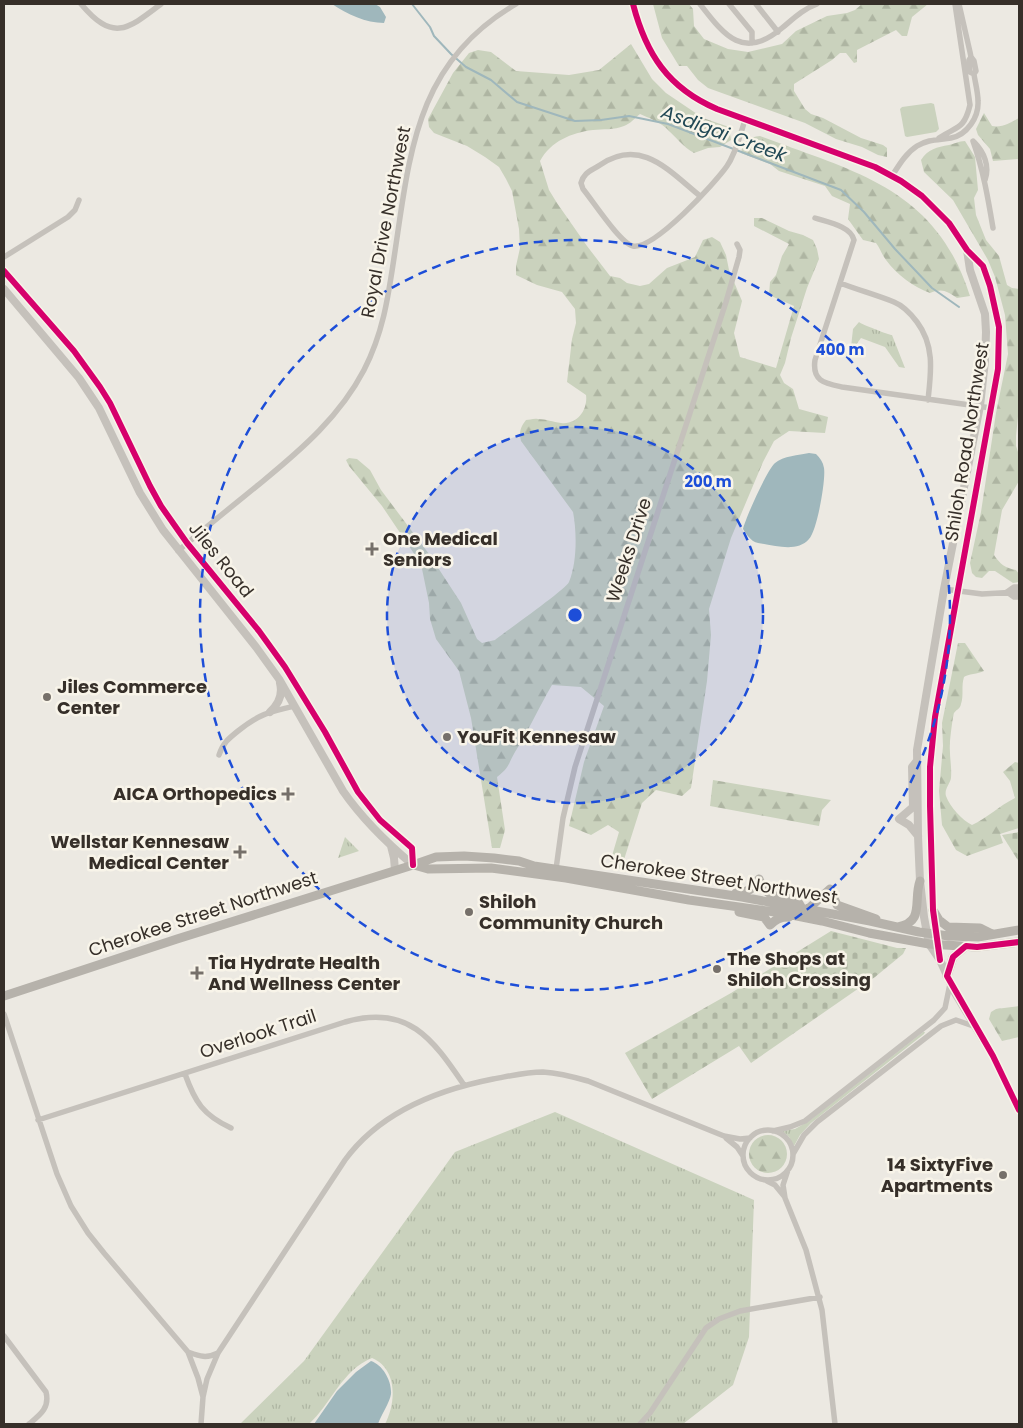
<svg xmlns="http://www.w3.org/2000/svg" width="1023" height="1428" viewBox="0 0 1023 1428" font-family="Poppins,sans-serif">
<defs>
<pattern id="grass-tufts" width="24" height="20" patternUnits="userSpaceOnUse" patternTransform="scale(1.25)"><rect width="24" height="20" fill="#cad2bd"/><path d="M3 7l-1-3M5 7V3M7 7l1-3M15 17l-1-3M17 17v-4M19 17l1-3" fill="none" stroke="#aeb5a2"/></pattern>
<pattern id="forest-firs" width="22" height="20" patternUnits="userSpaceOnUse" patternTransform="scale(1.25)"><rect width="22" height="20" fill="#cad2bd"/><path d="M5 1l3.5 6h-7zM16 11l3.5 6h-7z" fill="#aeb5a2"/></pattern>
<pattern id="cemetery-stones" width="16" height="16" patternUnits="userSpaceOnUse" patternTransform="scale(1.25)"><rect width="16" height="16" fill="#cad2bd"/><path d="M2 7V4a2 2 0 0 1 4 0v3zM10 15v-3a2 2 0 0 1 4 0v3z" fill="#aeb5a2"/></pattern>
</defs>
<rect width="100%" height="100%" fill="#ece9e2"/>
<!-- grass -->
<path fill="url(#grass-tufts)" d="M859,322C861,324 889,335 892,335L905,368L899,367L885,347L861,338L852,350L847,353V350L851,347L853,329Z
M345,837L359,851L338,858Z
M923,1032H925L924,1034L811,1123L800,1135L794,1146L789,1137L782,1131L795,1129L809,1121Z
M555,1112L754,1200L749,1337L733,1385L683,1424H385C396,1403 398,1369 372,1358C342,1370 331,1404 309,1424H240L304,1361L455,1152Z"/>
<!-- forest -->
<path fill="url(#forest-firs)" d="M653,4H689L693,9L694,26L704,39L728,49L748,52L782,44L796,31L827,16L847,13L855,10L862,4H928L912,17L907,36H902L896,30L857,50V62L854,63L846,53H840L832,60L794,84V91L805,109L811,114L823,118L861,138L883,145L887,148V157L878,155L862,147L836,139L805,123L708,88L698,80L687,66H679L662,38Z
M631,44L652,79L666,93L703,118L729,127L731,140L720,147L708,148L694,153C683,147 675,136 666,128C658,121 649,118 640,114C635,118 630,124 624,126C614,130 603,129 593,130C571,133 551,141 540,161L549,190L557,203L587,246L610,276L620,278L627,283L640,286L649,284L667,268L695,257L703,240L712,237L720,242L726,255L729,270L742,301L734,333L740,357L776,368L794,306L769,295L770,282L776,275L782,256L789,244L754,226V218H762L789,231L803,235L813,240L817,249L819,259L807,288L791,338L785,363L780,375L784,383L793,389L799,409L828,417L825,433L789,431L774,441L763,462L731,538L709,609L711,635L707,681L691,788L682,796L656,790L642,803L621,869L609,866L619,832L608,825L591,835L569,826L584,762L604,706L581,687L552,685C539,707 529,730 515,752C508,764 510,767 497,777L505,830L500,848H492L471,718L459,671L436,639L430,619L429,603L421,564L382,506L349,466L346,460L349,458L357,459L370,470L381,490L429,554L461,603L477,639L482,643L495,640C506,631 565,590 569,582C577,563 577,532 573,512L521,441C519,432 520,428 526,420C529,420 534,418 538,419C546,419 553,422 561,423C578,425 588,409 586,395L567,382L572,339L576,323L575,309L562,292L537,285L516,275V266L520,248L519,229L512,191L506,179L499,167L485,157L467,146L434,133L429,127L428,119L453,73L469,53L478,50L491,52L516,71L569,75L599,70Z
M984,113L992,126C1002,128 1010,123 1019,118V159L993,161L990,149L978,135L976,129Z
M760,136C855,172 936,188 970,296L957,298C946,291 943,288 930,293C914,287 897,275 886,260C882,255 880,248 876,243L863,240L848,219L850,204L832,196L825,186L779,171L770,164L741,153C743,141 749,137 760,136Z
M965,141L975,157L978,190L974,198L976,215L986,240L999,256L1007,285L1012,288L1019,289V407L1016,436V446L1019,455V481L1002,510L994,555C1000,564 1005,568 1016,570L1019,574V582L1013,583L995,571H989L982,578L976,577L972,573L970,563L981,512L996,413L1008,354L1005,315L995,277L988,260L953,200L924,172L921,160C928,149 937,147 949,145C954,144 959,141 965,141Z
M958,643H965L984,671C978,674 968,674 964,677C961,686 964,695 961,704C960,709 957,709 954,713C953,715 950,739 950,743C949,755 952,766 951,778C950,784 944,789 946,796C950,807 962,820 972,825C987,818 999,806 1015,798L1010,781L1003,772L1015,762L1019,763V828L1000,834L1003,843L967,856L956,850L942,825L939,791L943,746L942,723Z
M713,780L831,800L822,810L819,826L710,806Z
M1019,1006V1037L1002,1041L989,1019L991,1012L996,1009Z
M749 1154a19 19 0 1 1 38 0a19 19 0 1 1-38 0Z"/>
<!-- cemetery -->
<path fill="url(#cemetery-stones)" d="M1019,832V862L1002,835Z
M831,931L897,948H906L903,954L875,977L751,1063L739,1046L652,1099L625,1053L731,993Z"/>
<!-- park -->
<path fill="#cad2bd" d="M931,103L934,104L939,129L936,132L907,137L905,136L900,109L902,107Z"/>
<!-- water -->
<path fill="#9fb7bc" d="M332,4H375L380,7L386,17L384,23C366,23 347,14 332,4Z
M809,453L816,454C820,458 823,462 824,468C826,480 817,531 809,539C798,552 777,546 764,544C760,543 756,543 753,541C749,538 746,534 743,529C746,517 767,470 775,463C783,456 799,455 809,453Z
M371,1361C383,1365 392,1381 391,1394C390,1402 381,1415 378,1424H314L337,1391L356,1372Z"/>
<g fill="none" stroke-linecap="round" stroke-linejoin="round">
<!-- stream -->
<path stroke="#9fb7bc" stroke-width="2" d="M412,4L430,27L434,36L451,54L466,67L491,80L517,102L575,121L601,120L629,116L668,124L841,190L864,212L895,249L932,288L959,307"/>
<!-- minor -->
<path stroke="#c5c1bb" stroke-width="5.5" d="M81,4C113,42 127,30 161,4
M700,4C724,35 743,61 782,28C793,19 803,9 817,4
M729,4L752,32V43
M756,4L778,32
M971,57L974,61L976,71L974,74
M939,138C957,126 964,130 970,105L955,4
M973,141C983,169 988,198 993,228
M974,142C984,152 990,166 985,180
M892,176C899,165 906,153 917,146C928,139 939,140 951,138C967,135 979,117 978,101C978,92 975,82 974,74L970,72L969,60L971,57L970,52L959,4
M700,196C669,171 641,137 600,165C591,171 584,172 581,183L583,189C593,201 620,243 633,246C654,250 715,183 727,166C736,153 740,135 745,120
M815,218C827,222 851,226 854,240L815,360C812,381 824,383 842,387L991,408
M4,257L68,217L75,210L79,200
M840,283C858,290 877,295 894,302C904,306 911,314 917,322C935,346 931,372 928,400
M178,551C206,527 235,504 263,481C302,449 340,416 364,370C383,333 388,298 394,258C410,153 415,63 516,4
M944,589L982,594L1019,592
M1007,592L1014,587H1019
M1007,592L1014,597H1019
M219,755C223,743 228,739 238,731C259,714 269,712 295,706
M556,869L563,818L575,767L726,302L739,257L740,250L737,244
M4,1014L57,1174L71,1206L88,1233L104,1253L188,1352L198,1378L203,1397L201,1424
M185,1074C195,1102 203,1115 231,1128
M38,1120L345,1022C408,1004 432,1038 464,1085
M743 1155a25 25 0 1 1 50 0a25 25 0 1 1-50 0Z
M773,1131L790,1127L805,1121L934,1020L945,1008L950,984
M726,1138L737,1147L743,1156
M793,1154L804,1135L817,1122L941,1026L956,1020L976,1027
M788,1170L783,1185L785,1198L806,1250L822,1310L835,1424
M767,1181L775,1185L784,1196
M4,1336L46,1392C50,1408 40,1415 29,1424
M188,1352C199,1356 206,1359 218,1353
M203,1397L207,1379L218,1353L345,1160C380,1112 437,1090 493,1079C510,1076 526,1072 543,1072C558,1073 574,1077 588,1081L724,1136L740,1139L750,1138
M640,1424L650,1413L706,1328L719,1319L740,1311L820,1297"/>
<!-- tertiary -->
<path stroke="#c5c1bb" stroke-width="8" d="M633,4C646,54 668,88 717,109L875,167L901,181L922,196L949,223L967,250L983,266L990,286L999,327L998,369L935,717L930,767V806L933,910L940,960
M967,250L970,270L985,314L986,332L985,361L980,406L944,589L917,750L918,836L920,881L924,917L929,944L940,960L955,993L993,1056L1019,1110
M4,271L74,351L100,387L110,403L150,486L161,506L187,543L259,631L285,667L325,732L358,792L380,820L412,848L413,865
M4,289L79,378L99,408L140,493L163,530L256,647L279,679L343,791C363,820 387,843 413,865
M270,712C279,704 283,695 280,683
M916,762L912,767L913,807L899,819L909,825L918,836
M391,846L394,858L395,870"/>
<!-- secondary -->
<path stroke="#b6b2ab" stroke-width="9" d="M414,865L428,869L491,868L566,878L689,900L782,913L822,921L869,933L929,944L977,947L1019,942
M759,879C766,899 779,896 797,900L803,910
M736,893C749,891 750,892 759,879
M807,910L830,889L837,905L876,919
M933,910L939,920L948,927L980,928L992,934
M739,912L764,917L770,925C776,919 780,917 789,917
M898,927C925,922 913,900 920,881
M947,976L953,957L966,946
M4,996L177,939L413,865L436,857L464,856L494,858L519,861L534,866L742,897L870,921L919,932L949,936L978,937L1019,930"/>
<defs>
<path id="cycleway" d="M633,4C646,54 668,88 717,109L875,167L901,181L922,196L949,223L967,250L983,266L990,286L999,327L998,369L935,717L930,767V806L933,910L940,960
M4,271L74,351L100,387L110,403L150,486L161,506L187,543L259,631L285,667L325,732L358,792L380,820L412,848L413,865
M1019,942L977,947L966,946L953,957L947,976L993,1056L1019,1110"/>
</defs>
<!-- cycleway casing -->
<use href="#cycleway" stroke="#f8f4e9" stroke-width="9"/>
<!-- cycleway -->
<use href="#cycleway" stroke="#d6006c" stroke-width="6"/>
</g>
<!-- distance rings -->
<circle cx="575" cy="615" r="188" fill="#1d4ed8" fill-opacity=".12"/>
<g fill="none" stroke="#1d4ed8" stroke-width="2.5" stroke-dasharray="9 6">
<circle cx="575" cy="615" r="188"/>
<circle cx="575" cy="615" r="375"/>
</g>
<!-- markers -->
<g fill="#76706a" stroke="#f8f4e9" stroke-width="2">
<path d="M369.5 541.5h5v5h5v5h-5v5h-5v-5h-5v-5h5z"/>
<circle cx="47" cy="697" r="5"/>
<circle cx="447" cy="737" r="5"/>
<path d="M285.5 786.5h5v5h5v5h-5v5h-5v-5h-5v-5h5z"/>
<path d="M237.5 844.5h5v5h5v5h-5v5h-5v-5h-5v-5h5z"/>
<circle cx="469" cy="912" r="5"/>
<circle cx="717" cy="969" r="5"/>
<path d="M194.5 965.5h5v5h5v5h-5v5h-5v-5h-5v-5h5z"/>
<circle cx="1003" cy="1175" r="5"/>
</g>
<g text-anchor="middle" stroke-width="5" stroke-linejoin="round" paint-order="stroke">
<!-- street labels -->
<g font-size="18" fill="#362f29" stroke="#f8f4e9">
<text transform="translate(386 222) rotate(-79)" y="6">Royal Drive Northwest</text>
<text transform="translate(967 442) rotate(-81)" y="6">Shiloh Road Northwest</text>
<text transform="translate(629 550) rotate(-72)" y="6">Weeks Drive</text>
<text transform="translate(221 560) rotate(51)" y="6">Jiles Road</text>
<text transform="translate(719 879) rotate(9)" y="6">Cherokee Street Northwest</text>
<text transform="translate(203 914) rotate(-18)" y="6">Cherokee Street Northwest</text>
<text transform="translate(258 1034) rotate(-18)" y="6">Overlook Trail</text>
</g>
<!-- poi labels -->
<g font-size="18" font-weight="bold" fill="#362f29" stroke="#f8f4e9" text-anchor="start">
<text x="383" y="545">One Medical<tspan x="383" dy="21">Seniors</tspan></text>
<text x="57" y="693">Jiles Commerce<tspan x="57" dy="21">Center</tspan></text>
<text x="457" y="743">YouFit Kennesaw</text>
<text x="277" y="800" text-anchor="end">AICA Orthopedics</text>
<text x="229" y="848" text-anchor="end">Wellstar Kennesaw<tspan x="229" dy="21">Medical Center</tspan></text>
<text x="479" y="908">Shiloh<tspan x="479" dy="21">Community Church</tspan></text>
<text x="727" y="965">The Shops at<tspan x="727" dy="21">Shiloh Crossing</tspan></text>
<text x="208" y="969">Tia Hydrate Health<tspan x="208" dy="21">And Wellness Center</tspan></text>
<text x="993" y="1171" text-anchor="end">14 SixtyFive<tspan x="993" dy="21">Apartments</tspan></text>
</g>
<!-- water labels -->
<g font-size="19" font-style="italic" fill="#214855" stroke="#f8f4e9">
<text transform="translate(724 133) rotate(20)" y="7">Asdigai Creek</text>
</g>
</g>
<circle cx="575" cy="615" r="8" fill="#1d4ed8" stroke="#f8f4e9" stroke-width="2.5"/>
<g font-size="15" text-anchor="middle" font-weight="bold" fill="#1d4ed8" stroke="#f8f4e9" stroke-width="5" stroke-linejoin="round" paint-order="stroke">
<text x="840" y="355">400 m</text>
<text x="708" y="487">200 m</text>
</g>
<!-- border -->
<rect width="1023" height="1428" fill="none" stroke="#362f29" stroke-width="10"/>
</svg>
